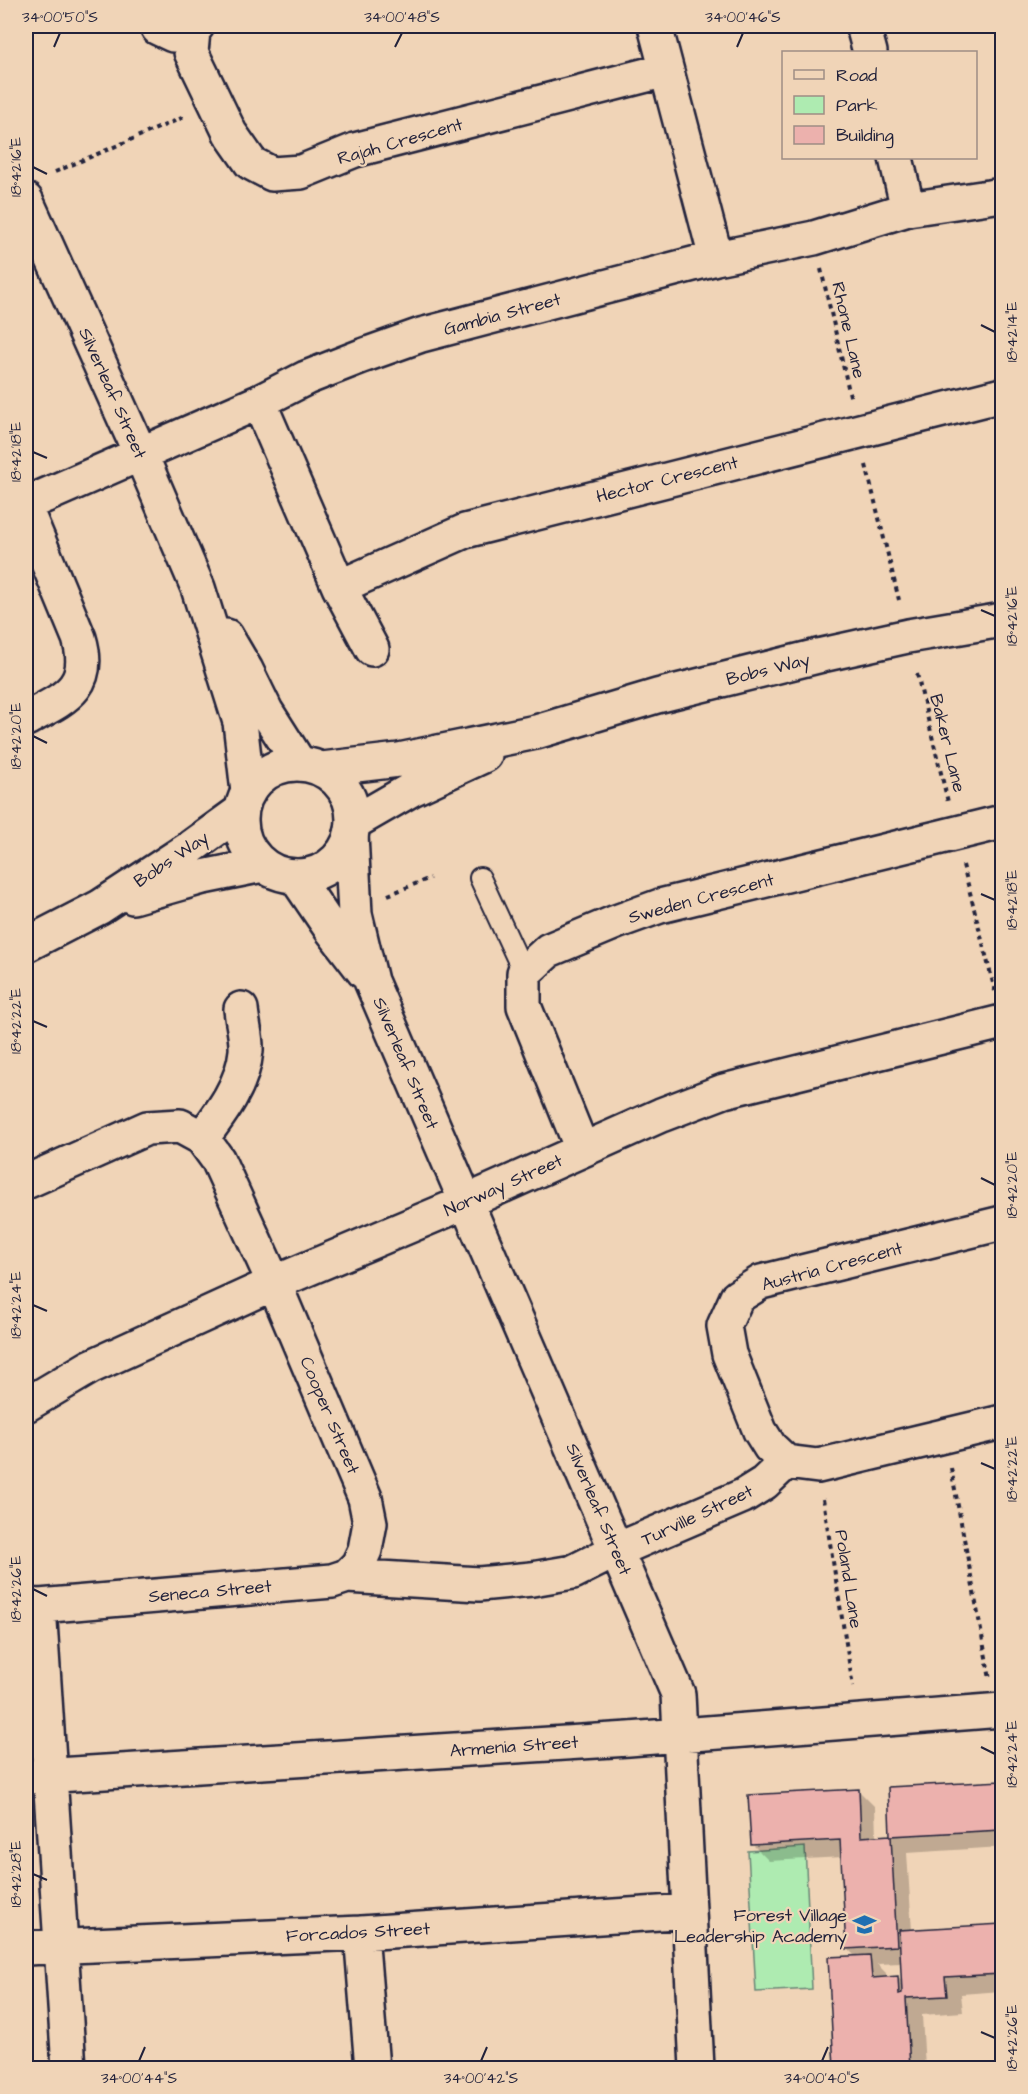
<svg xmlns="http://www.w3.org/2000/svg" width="1028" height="2094" viewBox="0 0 1028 2094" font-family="'Architects Daughter',sans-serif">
<rect width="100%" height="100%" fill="#f0d4b7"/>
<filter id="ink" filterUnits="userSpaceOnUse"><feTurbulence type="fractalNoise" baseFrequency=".0167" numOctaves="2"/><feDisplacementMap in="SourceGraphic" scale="12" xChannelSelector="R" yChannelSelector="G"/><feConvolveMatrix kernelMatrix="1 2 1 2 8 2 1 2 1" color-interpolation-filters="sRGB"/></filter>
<g filter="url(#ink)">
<!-- park -->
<path fill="#aeebb1" stroke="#688676" stroke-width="1.5" d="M805,1847L812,1989L756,1992L748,1851Z"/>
<!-- shadow -->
<path fill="#0003" fill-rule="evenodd" d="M1002,1782V1847L907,1853L912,1931L1002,1926V1991L961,1994L963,2012L922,2015L925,2068H836L830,1958L856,1957L847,1948L843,1857L769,1861L752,1844L858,1790L875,1807L876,1837H892L889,1789ZM902,1963L903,1982L898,1977L886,1978V1973L877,1964Z"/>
<!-- building -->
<path fill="#ecb1ad" stroke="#22223b" stroke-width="1.5" d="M1002,1781V1830L891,1836L897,1946L846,1949L840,1840L751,1845L748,1795L859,1789L861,1837L890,1835L888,1787Z
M1002,1924V1974L945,1977L947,1996L906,1998L910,2068H834L828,1957L870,1955L872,1978L898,1976L899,1994L902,1993L899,1930Z"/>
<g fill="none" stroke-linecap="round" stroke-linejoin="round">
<defs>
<path id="service" d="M480,878L524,973"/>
<path id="minor" d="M157,26L158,28L173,35L193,31
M197,26L193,31L191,52L230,133L251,163L272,174L301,172L355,150L666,70
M655,26L716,258
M863,26L870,52
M896,158L908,209
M26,200L141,455L198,588L240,722L248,792
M259,402L339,587L372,649
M26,504L259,402L306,378L362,356L421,335L716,258L814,238L908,209L1002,195
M26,510L79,638C94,688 63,699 26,719
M339,587L465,531L1002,395
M226,636L246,670L266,711L299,763
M351,834L355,914L371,981L678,1694L697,2068
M295,876L331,929L364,972
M202,1138C222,1112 243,1084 246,1051C247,1038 242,1022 241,1009
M582,1149L524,1006V973L549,950L616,922L660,906L1002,822
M26,1182L147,1128L180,1126L202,1138L218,1160L274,1283L365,1498L370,1523L365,1550L358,1565L347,1576L332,1581L39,1606
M26,1405L90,1367L274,1283L466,1202L661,1115L724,1091L1002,1022
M786,1462L770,1447L760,1431L729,1354L724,1326L737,1297L761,1282L1002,1223
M786,1462L818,1466L1002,1422
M347,1576L479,1584L532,1579L573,1572L617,1550L743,1496L764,1483L786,1462
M26,1605L39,1606L69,2068
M26,1777L629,1739L1002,1710
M361,1933L372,2068
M26,1948L361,1933L689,1911"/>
<path id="tertiary" d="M241 820a56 56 0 1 1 112 0a56 56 0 1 1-112 0Z
M322,769L399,760L536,732L657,696L822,655L908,636L1002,620
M353,823L412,789L485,755
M133,897L203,877L263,865
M26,945L100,907L190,848L241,811"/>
</defs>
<!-- service casing -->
<use href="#service" stroke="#22223b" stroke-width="24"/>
<!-- minor casing -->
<use href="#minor" stroke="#22223b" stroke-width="38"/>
<!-- tertiary casing -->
<use href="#tertiary" stroke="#22223b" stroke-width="38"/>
<!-- path -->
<path stroke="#22223b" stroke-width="4" stroke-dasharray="4.5 4.5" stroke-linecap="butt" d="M55,172L184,117
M821,269L851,400
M866,465L899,600
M917,674L948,802
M963,865L995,991
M388,895L430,878
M951,1468L990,1679
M823,1499L853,1687"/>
<!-- service -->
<use href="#service" stroke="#f0d4b7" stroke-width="20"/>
<!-- minor -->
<use href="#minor" stroke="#f0d4b7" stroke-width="33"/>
<!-- tertiary -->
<use href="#tertiary" stroke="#f0d4b7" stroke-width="33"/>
</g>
</g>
<!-- ticks -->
<path fill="none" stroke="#22223b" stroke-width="2" d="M54,47L60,33M395,47L402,33M737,47L743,33M33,167L47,174M981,325L995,332M33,452L47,458M981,610L995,616M33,736L47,743M981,894L995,900M33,1021L47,1027M981,1178L995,1185M33,1305L47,1311M981,1463L995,1469M33,1589L47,1596M981,1747L995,1754M33,1874L47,1880M981,2032L995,2038M139,2061L145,2047M481,2061L487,2047M822,2061L828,2047"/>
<!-- icons -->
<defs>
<symbol id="school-bare" viewBox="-9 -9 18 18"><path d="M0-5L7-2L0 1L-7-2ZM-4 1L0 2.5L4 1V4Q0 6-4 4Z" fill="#1f6fb2" stroke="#f0d4b7" stroke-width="2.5" paint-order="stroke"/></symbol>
</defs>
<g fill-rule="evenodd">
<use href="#school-bare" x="848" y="1908" width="33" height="33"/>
</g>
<g text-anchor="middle" stroke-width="4.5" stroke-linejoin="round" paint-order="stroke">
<!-- street labels -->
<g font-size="18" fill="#22223b" stroke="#f0d4b7">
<text transform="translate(400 141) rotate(-16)" y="6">Rajah Crescent</text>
<text transform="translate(502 314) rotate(-15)" y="6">Gambia Street</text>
<text transform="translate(849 330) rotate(77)" y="6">Rhone Lane</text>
<text transform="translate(113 393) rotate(66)" y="6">Silverleaf Street</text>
<text transform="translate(667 479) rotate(-14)" y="6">Hector Crescent</text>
<text transform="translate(768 669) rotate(-14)" y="6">Bobs Way</text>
<text transform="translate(948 743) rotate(76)" y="6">Baker Lane</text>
<text transform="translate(171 859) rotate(-34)" y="6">Bobs Way</text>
<text transform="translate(701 898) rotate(-15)" y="6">Sweden Crescent</text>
<text transform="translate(406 1063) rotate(67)" y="6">Silverleaf Street</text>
<text transform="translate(503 1185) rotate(-24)" y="6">Norway Street</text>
<text transform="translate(832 1266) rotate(-15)" y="6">Austria Crescent</text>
<text transform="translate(330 1415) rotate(67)" y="6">Cooper Street</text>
<text transform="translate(599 1509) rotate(67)" y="6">Silverleaf Street</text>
<text transform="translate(697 1515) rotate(-25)" y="6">Turville Street</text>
<text transform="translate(849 1579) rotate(81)" y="6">Poland Lane</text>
<text transform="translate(210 1591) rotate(-5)" y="6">Seneca Street</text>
<text transform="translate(514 1746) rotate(-4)" y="6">Armenia Street</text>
<text transform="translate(358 1932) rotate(-3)" y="6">Forcados Street</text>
</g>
<!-- poi labels -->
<g font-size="18" fill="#22223b" stroke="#f0d4b7" text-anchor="end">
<text x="847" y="1921">Forest Village<tspan x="847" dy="21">Leadership Academy</tspan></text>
</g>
</g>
<!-- margin -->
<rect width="1028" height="2094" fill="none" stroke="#f0d4b7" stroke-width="66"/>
<!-- legend -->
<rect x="782" y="51" width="195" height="108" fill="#f0d4b7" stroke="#9e8d85" stroke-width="1.5"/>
<rect x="794" y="70" width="30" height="9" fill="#f0d4b7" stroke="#9e8d85" stroke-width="1.5"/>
<text x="836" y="81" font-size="18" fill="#22223b">Road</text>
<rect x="794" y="96" width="30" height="18" fill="#aeebb1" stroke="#9e8d85" stroke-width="1.5"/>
<text x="836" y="111" font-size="18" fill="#22223b">Park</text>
<rect x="794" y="126" width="30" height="18" fill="#ecb1ad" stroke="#9e8d85" stroke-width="1.5"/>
<text x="836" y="141" font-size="18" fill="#22223b">Building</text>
<rect x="33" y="33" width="962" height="2028" fill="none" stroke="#22223b" stroke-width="2"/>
<g font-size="15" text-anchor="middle" fill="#22223b">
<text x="60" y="22">34°00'50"S</text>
<text x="402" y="22">34°00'48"S</text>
<text x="743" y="22">34°00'46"S</text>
<text transform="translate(16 167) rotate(-90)" y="5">18°42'16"E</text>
<text transform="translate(1012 332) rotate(-90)" y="5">18°42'14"E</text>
<text transform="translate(16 452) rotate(-90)" y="5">18°42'18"E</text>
<text transform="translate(1012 616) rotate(-90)" y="5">18°42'16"E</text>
<text transform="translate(16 736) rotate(-90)" y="5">18°42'20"E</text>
<text transform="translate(1012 900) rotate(-90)" y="5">18°42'18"E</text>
<text transform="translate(16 1021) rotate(-90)" y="5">18°42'22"E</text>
<text transform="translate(1012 1185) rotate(-90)" y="5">18°42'20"E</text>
<text transform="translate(16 1305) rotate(-90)" y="5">18°42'24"E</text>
<text transform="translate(1012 1469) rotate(-90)" y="5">18°42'22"E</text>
<text transform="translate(16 1589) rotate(-90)" y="5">18°42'26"E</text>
<text transform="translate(1012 1754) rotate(-90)" y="5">18°42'24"E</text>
<text transform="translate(16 1874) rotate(-90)" y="5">18°42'28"E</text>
<text transform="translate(1012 2038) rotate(-90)" y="5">18°42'26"E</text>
<text x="139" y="2083">34°00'44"S</text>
<text x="481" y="2083">34°00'42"S</text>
<text x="822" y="2083">34°00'40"S</text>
</g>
</svg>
